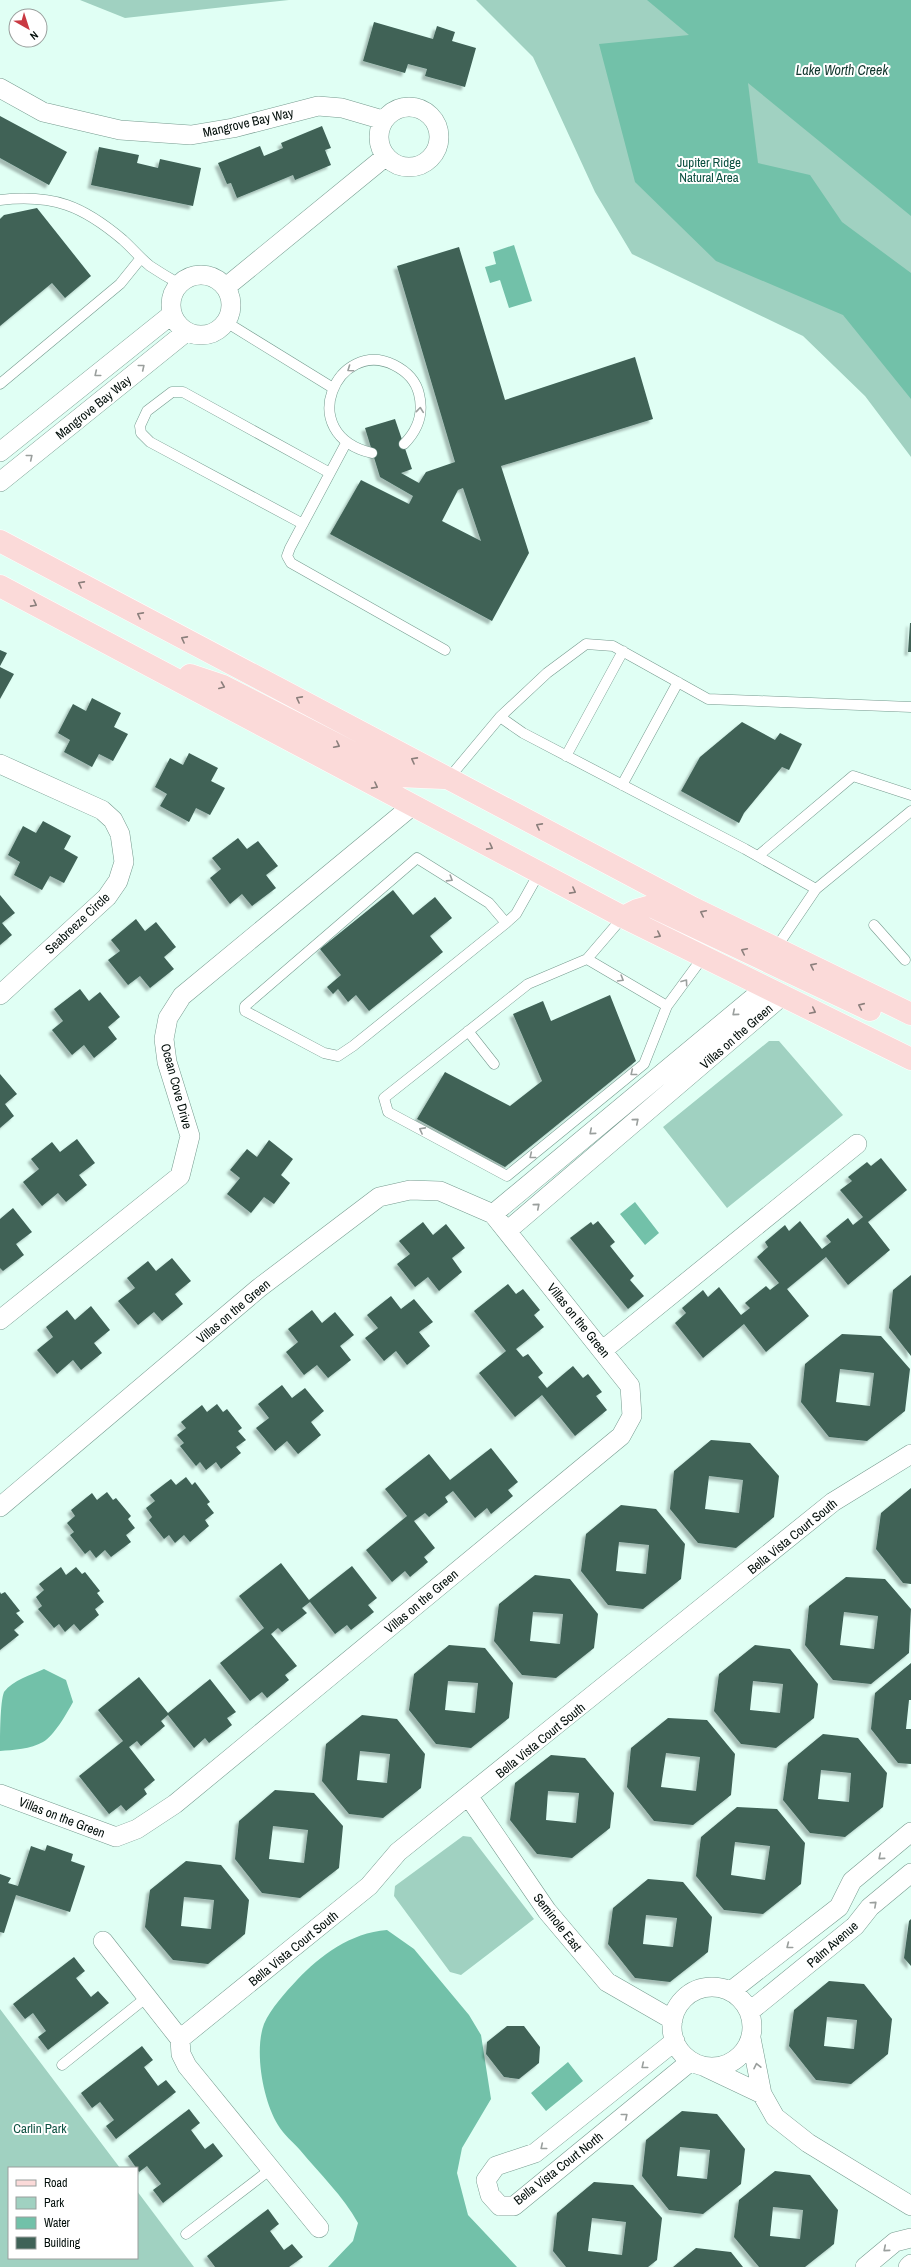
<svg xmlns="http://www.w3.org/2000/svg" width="911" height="2267" viewBox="0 0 911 2267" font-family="'Archivo Narrow',sans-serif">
<defs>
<filter id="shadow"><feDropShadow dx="-3.5" dy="3.5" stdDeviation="1" flood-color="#0004"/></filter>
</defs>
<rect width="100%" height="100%" fill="#e0fff4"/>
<!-- green -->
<path fill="#a0d1c1" d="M80,0H289L125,18Z
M476,0H673L911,190V457L865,396L803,336L632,254L595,192L533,57Z
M769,1041H779L843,1115L727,1208L663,1127Z
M463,1836L471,1837L534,1919L461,1975L450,1972L394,1896L395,1886Z
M0,2009L120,2168H9V2258H137V2191L194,2267H0Z"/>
<!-- water -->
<path fill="#72c1a9" d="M647,0H911V216L748,83L758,163L810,175L842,222L911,273V399L843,315L716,261L635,182L599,44L689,35Z
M514,245L532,301L509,308L500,280L490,283L485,267L496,264L493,252Z
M635,1202L659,1233L645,1245L620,1214Z
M44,1669L66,1680L73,1702C67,1713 54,1736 43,1742C31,1749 13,1750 0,1751C0,1738 0,1702 4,1692C13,1680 31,1675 44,1669Z
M387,1930L414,1949L469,2015L481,2035L491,2099L462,2148L457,2173L468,2215L517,2267H328L353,2241L358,2223C343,2196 320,2174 300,2150C293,2142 283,2134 278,2125C263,2101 254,2051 264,2024C271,2008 285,1993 297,1980C321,1955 350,1933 387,1930Z
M568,2062L583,2081L546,2111L531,2093Z"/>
<!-- building -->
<path fill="#3f6257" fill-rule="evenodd" filter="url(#shadow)" d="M374,22L433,39L437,26L455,32L452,41L476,48L465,87L425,76L427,69L408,64L405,73L363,61Z
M0,116L67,152L49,185L0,158Z
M322,126L331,148L325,150L331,165L295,180L293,175L237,198L231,183L227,184L218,163L260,146L264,156L283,148L281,143Z
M99,147L139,155L137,163L158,168L160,159L201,168L193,206L91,185Z
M37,208L91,276L65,298L52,283L0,326V219L4,215Z
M459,247L505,400L635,357L653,419L501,466L529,553L492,621L330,534L361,480L409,504L413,496L380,477L365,428L395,419L412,469L401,473L419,483L426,472L455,462L397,266ZM463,488L481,541L442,521L458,490Z
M910,623H911V652H908Z
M0,650L7,653L0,666Z
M0,667L14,674L0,699Z
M92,698L121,713L114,727L128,734L113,761L99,754L92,767L64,752L70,740L58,733L73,704L86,711Z
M742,722L775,740L780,733L802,744L789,770L782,767L744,813L739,823L681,791L700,757Z
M189,753L218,768L211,781L225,788L210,815L196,808L189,822L160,806L167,794L155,787L170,758L183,765Z
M43,821L71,836L64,849L78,857L64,883L50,876L42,890L14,875L20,862L8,855L23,826L36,833Z
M238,838L247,849L258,841L278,866L266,875L276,888L252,906L242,894L230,904L210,878L221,869L212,858Z
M393,890L413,915L435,897L452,918L430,936L443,952L369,1011L356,995L348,1002L338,989L333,994L327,987L341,975L320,949Z
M0,895L15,913L2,923L12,935L0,945Z
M136,919L145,931L156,922L176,947L164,957L174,969L150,988L140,976L128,985L108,960L120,951L111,940Z
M80,989L89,1001L100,992L120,1017L108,1027L117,1039L94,1058L84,1045L72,1055L52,1030L63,1021L54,1009Z
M610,995L636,1061L505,1167L417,1119L445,1072L510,1106L542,1081L513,1014L543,1001L551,1021Z
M0,1074L17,1094L5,1104L14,1116L0,1128Z
M77,1139L95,1163L79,1175L87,1185L66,1202L58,1193L42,1206L23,1182L39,1169L31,1159L52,1142L60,1152Z
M269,1140L293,1159L281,1175L290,1183L274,1204L264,1197L251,1213L227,1194L240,1178L230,1170L247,1149L257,1157Z
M881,1158L907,1190L868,1222L890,1250L848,1285L826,1257L787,1289L809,1316L766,1352L744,1324L703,1358L675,1323L686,1313L682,1308L703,1290L708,1297L719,1287L741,1315L750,1308L745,1303L766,1286L770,1290L779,1283L757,1257L768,1247L765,1242L785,1225L789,1231L800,1221L822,1249L831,1242L826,1236L848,1218L853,1225L863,1217L840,1190L852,1181L848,1177L867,1162L871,1166Z
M13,1208L32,1232L16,1244L24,1255L3,1271L0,1268V1219Z
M598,1221L615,1242L610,1246L634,1276L630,1280L644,1296L628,1309L570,1238L591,1222L593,1225Z
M423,1222L433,1235L446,1224L465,1248L452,1258L462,1272L439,1291L428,1277L415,1287L397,1264L410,1254L399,1241Z
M172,1258L191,1281L175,1294L183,1304L162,1321L154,1312L138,1325L118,1301L135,1288L127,1278L148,1261L156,1271Z
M911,1275V1356L889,1328L893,1290Z
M508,1284L516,1294L523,1289L540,1310L534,1315L544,1327L516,1349L523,1357L528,1354L543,1373L538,1377L547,1388L573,1366L583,1378L588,1374L602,1392L596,1396L607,1410L575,1436L542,1395L515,1417L479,1373L506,1351L474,1311Z
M391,1296L401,1309L414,1299L433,1322L419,1332L430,1346L407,1365L396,1351L384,1361L365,1338L378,1328L367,1315Z
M91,1306L110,1330L94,1343L102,1353L81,1370L73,1360L57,1374L37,1350L53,1337L46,1327L67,1310L75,1320Z
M312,1310L322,1323L335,1312L354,1335L340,1346L351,1360L328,1378L317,1365L304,1375L286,1352L298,1342L288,1329Z
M842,1334L881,1336L910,1369L905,1411L867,1441L829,1437L801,1402L805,1364ZM840,1369L874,1373L870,1406L836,1402Z
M282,1385L292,1398L305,1388L324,1411L311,1422L321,1435L298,1454L287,1441L275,1451L256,1428L269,1418L258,1404Z
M217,1404L223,1412L227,1409L242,1428L238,1431L246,1440L236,1447L241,1453L221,1469L216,1462L206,1470L200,1462L196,1466L180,1446L184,1443L177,1435L186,1428L181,1422L202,1405L207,1412Z
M711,1440L750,1443L779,1476L774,1517L736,1548L698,1543L670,1509L674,1471ZM709,1476L743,1480L739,1513L705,1509Z
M491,1448L518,1482L508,1490L513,1496L491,1514L487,1508L475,1518L453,1491L445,1497L448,1502L429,1517L425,1513L414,1521L435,1548L424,1557L428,1562L410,1577L405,1571L392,1582L366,1550L407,1516L385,1489L429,1454L450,1480Z
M186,1477L192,1485L195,1482L210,1502L207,1504L214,1513L205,1520L209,1526L190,1542L184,1535L175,1543L169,1535L164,1539L149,1520L152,1517L146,1508L155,1501L150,1495L171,1479L176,1485Z
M911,1488V1584L903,1583L876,1549L881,1513Z
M107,1492L113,1500L116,1498L131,1516L128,1519L135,1528L126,1535L131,1542L111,1557L105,1550L96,1558L90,1550L85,1554L70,1535L74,1532L67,1523L75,1516L71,1510L92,1493L97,1500Z
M621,1505L656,1509L685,1544L681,1579L643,1609L608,1605L581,1571L586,1534ZM619,1542L649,1545L646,1574L616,1571Z
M281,1563L309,1600L352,1566L377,1598L368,1605L374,1612L351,1630L347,1625L335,1634L310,1602L302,1608L307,1613L282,1632L278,1628L271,1634L297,1666L285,1675L289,1680L267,1698L262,1692L250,1701L220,1663L264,1628L239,1596Z
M61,1567L66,1575L76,1567L82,1574L85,1572L100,1591L97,1593L104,1602L95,1609L99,1615L80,1631L74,1624L65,1632L59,1624L54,1628L38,1609L42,1606L36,1597L44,1590L39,1584Z
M535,1575L570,1579L598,1614L594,1648L556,1678L522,1675L494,1641L499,1604ZM533,1612L563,1614L560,1644L530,1641Z
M846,1577L885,1579L911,1609L909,1653L871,1684L833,1680L805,1645L809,1606ZM844,1612L878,1616L874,1649L840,1645Z
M0,1592L1,1594L5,1592L20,1611L16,1613L24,1622L14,1630L19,1635L0,1650Z
M449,1645L485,1648L513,1683L509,1718L471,1748L436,1744L409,1710L414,1674ZM448,1681L478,1683L475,1713L445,1710Z
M755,1645L790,1649L818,1684L814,1718L776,1748L741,1744L714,1711L719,1674ZM753,1681L783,1684L780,1713L750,1710Z
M911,1663V1700H909L906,1729H911V1764L898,1763L871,1729L875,1693Z
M139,1677L168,1713L210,1679L236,1712L227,1718L232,1725L209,1743L205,1738L194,1748L168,1715L161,1721L165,1726L141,1746L137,1741L129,1747L155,1780L144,1789L147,1794L126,1811L121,1805L109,1814L79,1776L123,1741L98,1710Z
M362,1715L397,1719L425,1754L421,1788L383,1818L349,1814L322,1781L326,1744ZM360,1751L390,1754L387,1783L357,1780Z
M668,1718L707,1720L735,1754L731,1795L693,1825L654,1821L627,1787L631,1748ZM666,1753L700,1757L696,1791L661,1787Z
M823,1734L858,1738L887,1773L883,1807L845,1837L810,1833L783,1800L788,1763ZM821,1770L851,1773L849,1802L818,1799Z
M551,1755L585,1758L614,1793L610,1828L572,1858L537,1854L510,1820L515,1783ZM548,1791L579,1793L576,1823L546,1820Z
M275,1790L314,1793L343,1826L339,1868L300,1898L262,1893L235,1859L239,1821ZM273,1826L308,1830L304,1863L269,1859Z
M737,1807L777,1809L805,1843L801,1884L763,1914L724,1910L696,1876L701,1837ZM735,1842L770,1846L765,1880L731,1875Z
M47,1845L73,1854L71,1861L85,1866L70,1912L16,1895L4,1933L0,1932V1874L11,1878L8,1883L18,1886L31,1846L45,1851Z
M186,1861L221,1865L249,1900L245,1934L208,1964L173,1960L145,1927L150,1890ZM184,1897L214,1900L211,1929L181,1926Z
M648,1879L683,1882L712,1917L708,1952L670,1982L635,1978L608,1944L613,1908ZM646,1915L677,1918L673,1947L643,1944Z
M911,1919V1966L904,1958L909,1921Z
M74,1957L85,1971L76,1978L91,1997L98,1991L109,2003L48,2050L38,2037L46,2031L33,2013L25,2019L13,2004Z
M829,1981L864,1984L892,2019L888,2054L851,2084L816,2080L789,2046L794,2010ZM827,2017L857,2020L854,2049L824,2046Z
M507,2026H524L540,2047L539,2063L519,2079L504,2077L486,2054L487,2042Z
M142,2046L153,2060L144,2067L158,2086L166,2080L176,2092L116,2139L106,2126L114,2120L100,2102L92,2108L81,2093Z
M189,2109L200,2123L191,2130L205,2149L213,2143L223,2156L163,2203L153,2190L161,2184L147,2166L139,2172L128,2156Z
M682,2111L717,2114L745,2149L741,2184L703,2214L669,2210L642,2176L646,2140ZM680,2147L710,2150L707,2179L677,2176Z
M775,2171L810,2175L838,2210L834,2244L805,2267H759L734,2237L739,2200ZM773,2207L803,2210L800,2239L770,2236Z
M594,2182L633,2185L662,2218L657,2260L648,2267H566L553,2251L557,2213ZM592,2218L626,2222L622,2255L588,2251Z
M268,2209L279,2224L270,2231L284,2250L292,2244L303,2257L289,2267H215L207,2256Z
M696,2248L731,2252L743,2267H673Z"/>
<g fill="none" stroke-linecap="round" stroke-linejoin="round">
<defs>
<path id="service" d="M0,200C54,194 83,206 123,240C132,248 140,258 150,266C159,272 169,278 178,283
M226,322L333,388
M0,384L120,284L141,258
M346,443L290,548L287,556L291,563L445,650
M372,453C293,434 338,337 394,365C406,371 416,381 419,394C424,414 418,430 404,444
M303,524L150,442L141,433L140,426L147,411L172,392H183L330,473
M500,717L523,733L745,849L816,889
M566,756L623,651
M449,778L500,717L547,673L586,644L613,646L708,699L911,707
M622,785L678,682
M758,856L853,776L911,795
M506,923L489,903L417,858L245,1006V1011L324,1053L338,1056L353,1046L506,923L516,914L539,873
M874,925L905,960
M776,948L816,889L911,811
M587,959L667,1006L644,1064L507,1176L388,1112L384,1098L528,984L587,959L623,917
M667,1006L703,957
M468,1031L494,1064
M62,2065L147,1997
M186,2234L271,2169"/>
<path id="minor" d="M0,88L43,112L120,130L191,135L233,128L318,106L342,108L383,120
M379 137a30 30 0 1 1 60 0a30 30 0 1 1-60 0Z
M171 305a30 30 0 1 1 60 0a30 30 0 1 1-60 0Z
M226,287L385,157
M0,452L171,315
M0,482L186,332
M0,764L102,810L113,820L120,834L124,862L118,881L107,897L0,995
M493,1214L765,988
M507,1231L782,996
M0,1320L180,1176L190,1136L167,1062L164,1039L168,1018L182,996L412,806
M603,1350L857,1144
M0,1507L259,1288L379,1197L410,1190L440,1191L493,1214L630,1386L632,1416L621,1436L175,1804L137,1829L116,1837L0,1794
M469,1797L547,1911L607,1982L673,2020
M103,1941L180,2039L181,2054L187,2066L319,2228
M672 2027a40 40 0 1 1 80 0a40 40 0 1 1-80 0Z
M731,1991L839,1907L852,1881L911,1832
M749,2012L855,1926L870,1907L911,1873
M751,2038L762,2094L775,2117L808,2143L911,2206
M180,2039L369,1886L398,1852L833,1502L911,1454
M675,2041L535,2153L496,2166L486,2180L490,2195L500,2206H514L691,2061
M705,2067L762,2094
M865,2267L895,2242L911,2238
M908,2267L911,2264"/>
<path id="primary" d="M0,541L693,908L911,1014
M0,586L623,917L911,1059
M190,675L223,686L398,776L444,778
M623,917L637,910L651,906L870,1010"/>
</defs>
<!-- service casing -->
<use href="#service" stroke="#769b8f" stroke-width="11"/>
<!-- minor casing -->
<use href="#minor" stroke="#769b8f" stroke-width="20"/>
<!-- primary casing -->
<use href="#primary" stroke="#fff" stroke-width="23"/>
<!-- service -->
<use href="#service" stroke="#fff" stroke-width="10"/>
<!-- minor -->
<use href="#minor" stroke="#fff" stroke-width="19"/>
<!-- primary -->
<use href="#primary" stroke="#fbdad9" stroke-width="22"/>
</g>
<!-- one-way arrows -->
<defs><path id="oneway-chevron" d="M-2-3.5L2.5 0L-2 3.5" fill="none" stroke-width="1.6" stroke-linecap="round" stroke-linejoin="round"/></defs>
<g stroke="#9a9f9d">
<use href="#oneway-chevron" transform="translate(142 367) rotate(-39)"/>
<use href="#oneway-chevron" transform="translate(350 369) rotate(145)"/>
<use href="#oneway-chevron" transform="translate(97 374) rotate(141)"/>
<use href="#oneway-chevron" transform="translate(420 410) rotate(-84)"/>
<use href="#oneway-chevron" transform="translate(30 457) rotate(-39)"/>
<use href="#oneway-chevron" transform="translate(450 879) rotate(32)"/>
<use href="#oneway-chevron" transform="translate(621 979) rotate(31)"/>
<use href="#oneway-chevron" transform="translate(685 982) rotate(-54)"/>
<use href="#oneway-chevron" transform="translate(735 1013) rotate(140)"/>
<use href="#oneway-chevron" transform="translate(633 1073) rotate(141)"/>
<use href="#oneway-chevron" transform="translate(636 1121) rotate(-40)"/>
<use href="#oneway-chevron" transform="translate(422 1130) rotate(-152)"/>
<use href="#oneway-chevron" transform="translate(592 1132) rotate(140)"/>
<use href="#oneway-chevron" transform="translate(532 1156) rotate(141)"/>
<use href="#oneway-chevron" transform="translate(537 1206) rotate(-40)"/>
<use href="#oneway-chevron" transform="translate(881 1857) rotate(140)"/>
<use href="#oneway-chevron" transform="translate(874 1904) rotate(-42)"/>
<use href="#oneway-chevron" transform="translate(789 1946) rotate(142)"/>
<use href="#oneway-chevron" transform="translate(644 2066) rotate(141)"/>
<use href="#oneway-chevron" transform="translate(757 2066) rotate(-102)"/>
<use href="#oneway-chevron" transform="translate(625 2116) rotate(-39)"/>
<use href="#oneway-chevron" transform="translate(543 2147) rotate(141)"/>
<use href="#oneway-chevron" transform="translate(886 2249) rotate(140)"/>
</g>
<g stroke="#8b7f7c">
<use href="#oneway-chevron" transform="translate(81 584) rotate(-152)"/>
<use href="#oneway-chevron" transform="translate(34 604) rotate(28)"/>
<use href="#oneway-chevron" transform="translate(140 615) rotate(-152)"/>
<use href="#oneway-chevron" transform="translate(184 639) rotate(-152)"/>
<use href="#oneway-chevron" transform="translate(222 686) rotate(22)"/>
<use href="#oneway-chevron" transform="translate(299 699) rotate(-152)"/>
<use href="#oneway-chevron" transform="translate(337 745) rotate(27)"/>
<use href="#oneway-chevron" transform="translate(414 760) rotate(-152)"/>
<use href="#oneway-chevron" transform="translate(375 786) rotate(28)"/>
<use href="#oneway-chevron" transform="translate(539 826) rotate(-152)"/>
<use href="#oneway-chevron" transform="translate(490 847) rotate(28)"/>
<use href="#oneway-chevron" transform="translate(573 891) rotate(28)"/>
<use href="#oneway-chevron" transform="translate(703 913) rotate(-154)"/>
<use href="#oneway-chevron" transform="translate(658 935) rotate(27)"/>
<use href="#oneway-chevron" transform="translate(744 951) rotate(-154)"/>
<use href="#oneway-chevron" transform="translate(813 966) rotate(-154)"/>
<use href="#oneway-chevron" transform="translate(861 1006) rotate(-156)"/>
<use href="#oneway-chevron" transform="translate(813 1011) rotate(26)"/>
</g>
<g text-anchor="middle" stroke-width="4" stroke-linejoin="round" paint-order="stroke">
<!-- street labels -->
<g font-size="13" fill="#030f0b" stroke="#fff">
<text transform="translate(248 122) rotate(-13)" y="5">Mangrove Bay Way</text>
<text transform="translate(93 407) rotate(-39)" y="5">Mangrove Bay Way</text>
<text transform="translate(77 923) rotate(-43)" y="5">Seabreeze Circle</text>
<text transform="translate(736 1036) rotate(-41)" y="5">Villas on the Green</text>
<text transform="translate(177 1086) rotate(75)" y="5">Ocean Cove Drive</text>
<text transform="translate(233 1311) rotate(-40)" y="5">Villas on the Green</text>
<text transform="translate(579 1320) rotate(51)" y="5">Villas on the Green</text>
<text transform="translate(792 1536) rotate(-39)" y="5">Bella Vista Court South</text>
<text transform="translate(421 1601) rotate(-40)" y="5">Villas on the Green</text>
<text transform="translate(540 1740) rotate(-39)" y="5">Bella Vista Court South</text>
<text transform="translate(62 1817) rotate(21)" y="5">Villas on the Green</text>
<text transform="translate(558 1922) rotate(52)" y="5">Seminole East</text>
<text transform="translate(832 1944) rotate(-41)" y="5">Palm Avenue</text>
<text transform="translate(293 1948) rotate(-39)" y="5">Bella Vista Court South</text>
<text transform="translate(558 2168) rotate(-38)" y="5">Bella Vista Court North</text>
</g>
<!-- park labels -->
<g font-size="13" fill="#0b5040" stroke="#fff">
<text x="709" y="167">Jupiter Ridge<tspan x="709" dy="15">Natural Area</tspan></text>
<text x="40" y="2133">Carlin Park</text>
</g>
<!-- water labels -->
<g font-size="14" font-style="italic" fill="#10362c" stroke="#fff">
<text x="842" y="75">Lake Worth Creek</text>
</g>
</g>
<!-- legend -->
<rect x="8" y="2167" width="130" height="92" fill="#ffffff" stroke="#9a9f9d"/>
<rect x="16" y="2180" width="20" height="6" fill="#fbdad9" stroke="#9a9f9d"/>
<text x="44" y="2187" font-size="12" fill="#030f0b">Road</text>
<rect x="16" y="2197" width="20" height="12" fill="#a0d1c1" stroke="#9a9f9d"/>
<text x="44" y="2207" font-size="12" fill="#030f0b">Park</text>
<rect x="16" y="2217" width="20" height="12" fill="#72c1a9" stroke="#9a9f9d"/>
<text x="44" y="2227" font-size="12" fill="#030f0b">Water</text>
<rect x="16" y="2237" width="20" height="12" fill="#3f6257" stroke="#9a9f9d"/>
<text x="44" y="2247" font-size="12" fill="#030f0b">Building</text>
<!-- north arrow -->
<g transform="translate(28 28) rotate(141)"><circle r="19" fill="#ffffff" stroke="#9a9f9d"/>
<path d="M0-3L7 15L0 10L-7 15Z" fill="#c93942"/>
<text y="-6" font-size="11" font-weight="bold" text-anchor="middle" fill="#030f0b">N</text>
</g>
</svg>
